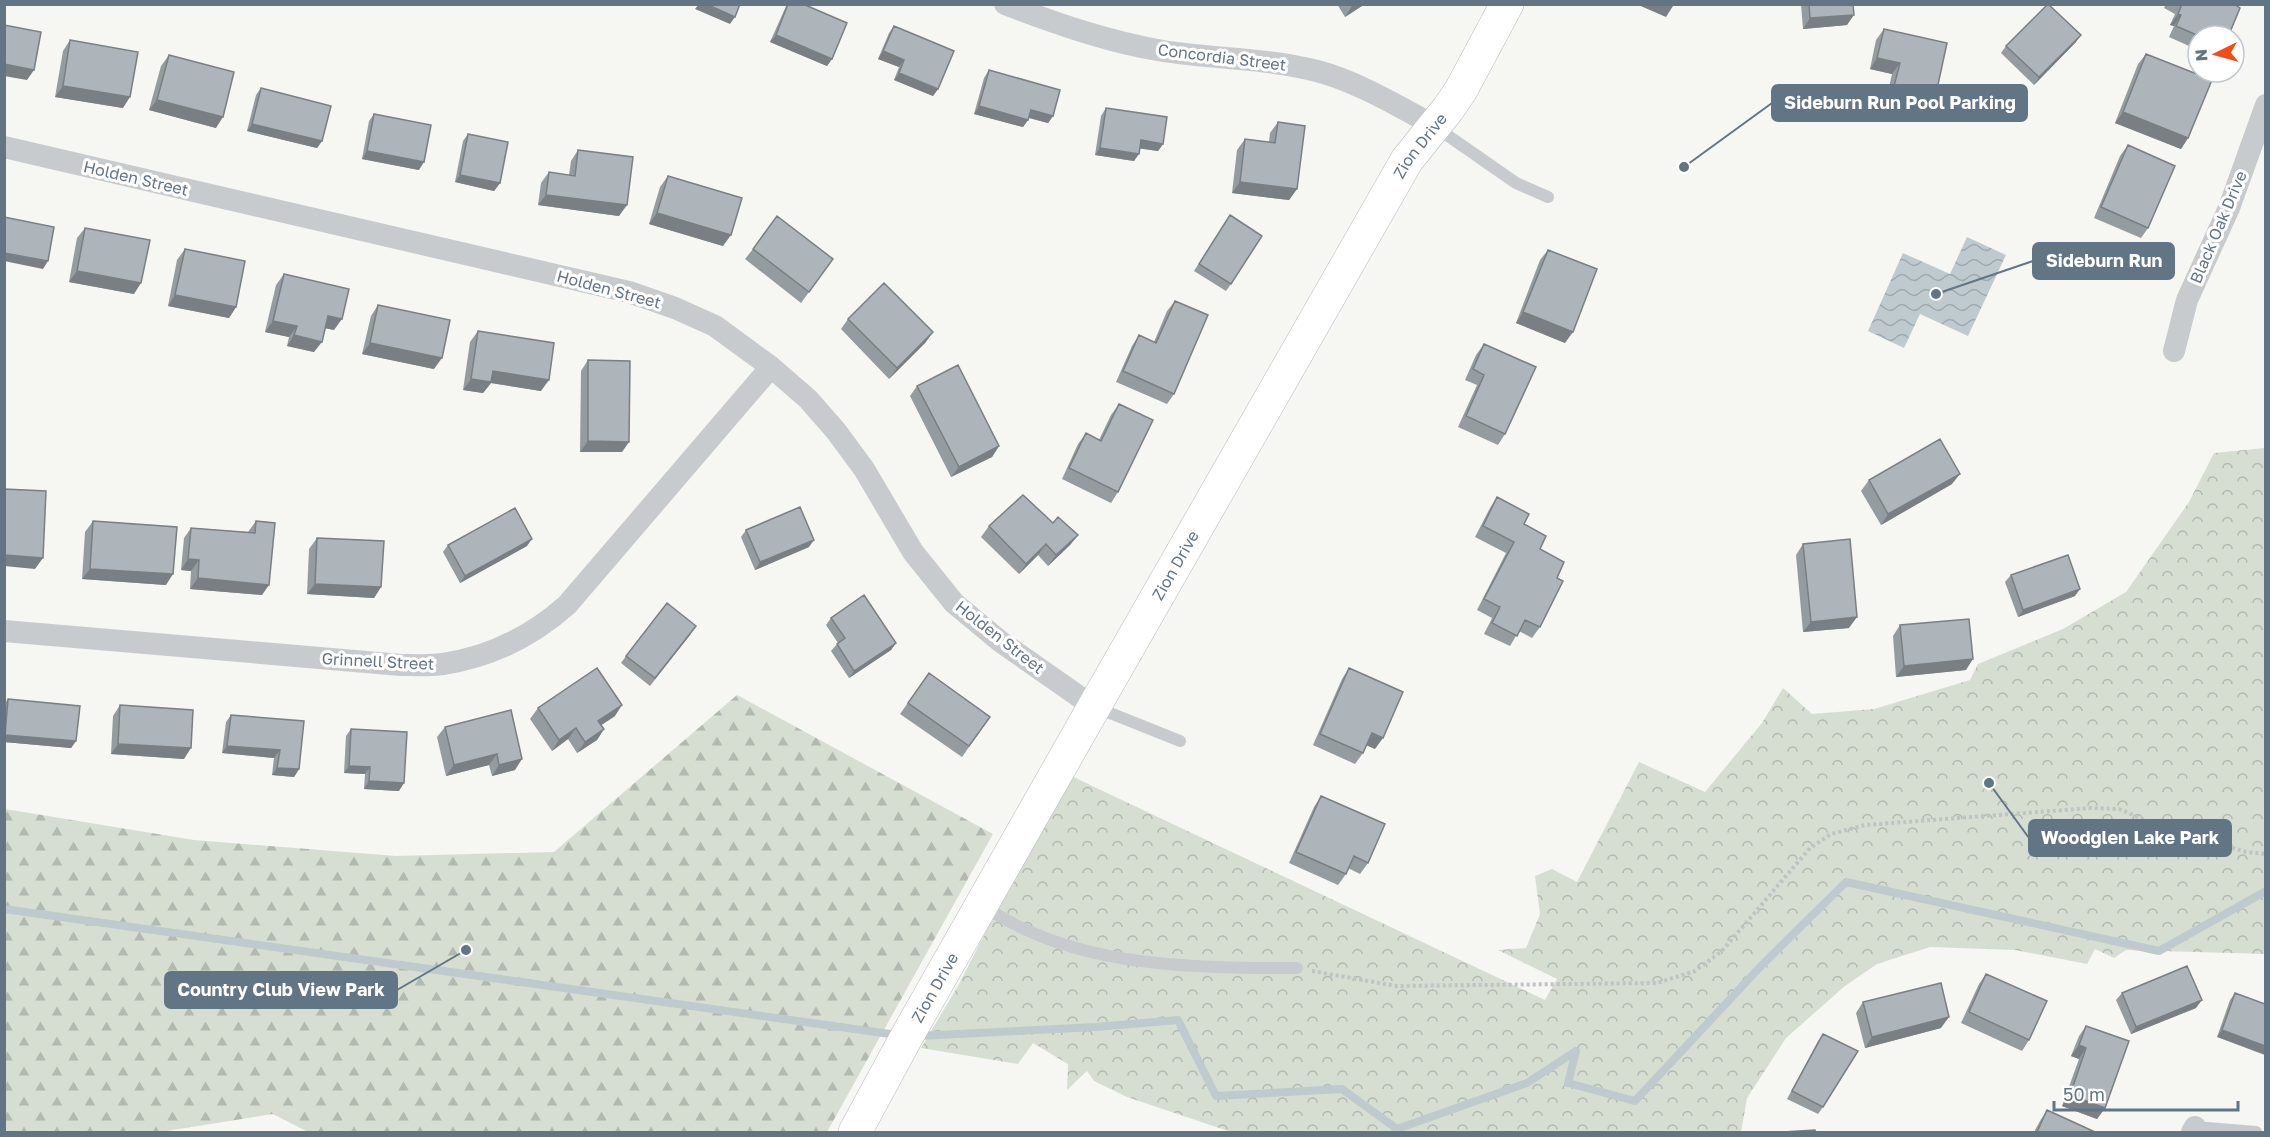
<svg xmlns="http://www.w3.org/2000/svg" width="2270" height="1137" viewBox="0 0 2270 1137" font-family="'Golos Text',sans-serif">
<defs>
<pattern id="forest-firs" width="22" height="20" patternUnits="userSpaceOnUse" patternTransform="scale(1.5)"><rect width="22" height="20" fill="#d6ded2"/><path d="M5 1l3.5 6h-7zM16 11l3.5 6h-7z" fill="#b1b9b0"/></pattern>
<pattern id="park-crowns" width="20" height="18" patternUnits="userSpaceOnUse" patternTransform="scale(1.5)"><rect width="20" height="18" fill="#d6ded2"/><path d="M2 6a3 3 0 1 1 6 0M12 15a3 3 0 1 1 6 0" fill="none" stroke="#b1b9b0"/></pattern>
<pattern id="water-waves" width="16" height="10" patternUnits="userSpaceOnUse" patternTransform="scale(1.5)"><rect width="16" height="10" fill="#bfcacf"/><path d="M0 5q4-4 8 0t8 0" fill="none" stroke="#9fa9ae"/></pattern>
</defs>
<rect width="100%" height="100%" fill="#f6f6f2"/>
<!-- forest -->
<path fill="url(#forest-firs)" d="M737,695L993,834L827,1132H308L273,1114L160,1132H5V809L194,840L396,856L554,852Z"/>
<!-- park -->
<path fill="url(#park-crowns)" d="M2265,448V954L2126,950L2114,958L2095,949L2087,964L2015,950L1930,947L1877,964L1845,986L1786,1038L1747,1098L1741,1132H1231L1127,1097L1094,1081L1087,1071L1067,1090L1068,1064L1033,1043L1018,1064L921,1048L958,986L1067,774L1545,1000L1557,979L1498,950L1526,948L1540,914L1535,876L1552,869L1577,882L1639,762L1705,792L1762,723L1783,688L1812,714L1874,709L1970,680L1978,664L2063,629L2126,592L2189,502L2214,453Z"/>
<!-- water -->
<path fill="url(#water-waves)" d="M1967,237L2006,255L1968,336L1920,314L1904,348L1868,331L1903,253L1950,274Z"/>
<g fill="none" stroke-linecap="round" stroke-linejoin="round">
<!-- stream -->
<path stroke="#bfcacf" stroke-width="8" d="M4,909L897,1035
M918,1036L1096,1027L1178,1020L1216,1096L1342,1089L1397,1129L1527,1083L1576,1051L1568,1083L1635,1101L1761,966L1846,882L2159,951L2266,891"/>
<defs>
<g id="secondary">
<path id="s1" d="M855,1132L907,1036L1094,707L1407,160L1448,109L1461,90L1507,4"/>
</g>
</defs>
<!-- secondary casing -->
<use href="#secondary" stroke="#b7bcc1" stroke-width="34"/>
<!-- path -->
<path stroke="#c0c2c4" stroke-width="4" stroke-dasharray="3 3" stroke-linecap="butt" d="M1312,971L1396,986L1657,983L1695,971L1722,951L1810,848L1831,834L1865,825L2091,808L2119,809L2152,823L2246,852L2266,854"/>
<!-- service -->
<path stroke="#c8cbce" stroke-width="12" d="M1434,126L1516,183L1548,197
M1095,707L1180,741
M982,906C998,915 1014,925 1031,932C1111,968 1211,968 1297,968
M2195,1127L2256,1132"/>
<!-- minor -->
<path stroke="#c8cbce" stroke-width="22" d="M1005,4C1057,24 1109,42 1163,51C1214,59 1267,58 1317,71C1356,81 1398,106 1433,125
M4,147L629,292L675,308L715,326L771,367L808,399L836,431L864,469L913,552L954,603L1001,642L1094,707
M2174,351L2187,300L2229,208L2266,105
M4,631L401,665C414,665 429,666 443,664C490,657 532,636 567,605L771,367
M2192,1132L2195,1127"/>
<!-- secondary -->
<use href="#secondary" stroke="#fff" stroke-width="33"/>
</g>
<!-- wall -->
<path fill="#959ca0" d="M787,4H803L832,59L827,66L770,42Z
M1337,4H1365L1345,17Z
M1801,4H1853L1847,25L1803,29Z
M2166,4H2234L2230,32L2227,36H2198V50L2169,37L2174,26L2170,25L2175,14L2164,8Z
M894,26L938,89L933,96L894,80L899,67L878,59L889,33Z
M1884,29L1928,105L1887,96L1892,74L1870,69L1876,40Z
M70,40L123,108L55,97L63,51Z
M2076,42L2034,85L2001,53L2006,46Z
M2146,54L2188,138L2181,149L2115,123L2138,64Z
M169,55L216,128L149,110L161,66Z
M989,70L1053,116L1048,123L1029,118L1023,127L974,114L984,78Z
M261,88L322,141L317,148L247,131L256,95Z
M1106,108L1163,144L1158,151L1140,148L1134,161L1095,155L1101,116Z
M374,114L419,170L362,159L369,121Z
M1278,122L1297,189L1289,200L1232,193L1237,150L1245,139L1269,142L1270,133Z
M468,134L500,183L494,191L455,182L463,141Z
M2128,145L2148,228L2141,238L2094,218L2120,156Z
M578,150L619,216L538,205L541,183L549,172L569,175L571,161Z
M668,176L723,246L649,224L660,187Z
M1225,222L1231,284L1226,291L1194,271Z
M85,228L134,294L69,282L77,238Z
M185,249L236,307L229,318L168,306L177,260Z
M753,249L833,259L801,303L745,259Z
M1548,250L1565,343L1516,323L1540,260Z
M284,274L334,330L325,328L314,352L287,346L289,337L265,332L276,285Z
M1175,301L1174,394L1167,404L1116,382L1132,346L1139,335L1154,342L1167,311Z
M378,305L434,369L362,354L371,316Z
M848,319L933,332L925,343L889,379L841,329Z
M478,331L541,391L491,383L483,393L463,390L470,342Z
M1484,344L1505,434L1498,445L1458,427L1477,385L1465,380L1476,355Z
M588,360L622,452H580L581,371Z
M917,386L999,446L992,457L951,477L910,396Z
M1119,404L1118,492L1111,503L1062,479L1078,444L1086,433L1099,440L1111,415Z
M1869,480L1952,484L1881,525L1861,491Z
M1497,497L1524,524L1557,578L1540,627L1532,638L1519,631L1510,646L1484,634L1492,618L1477,610L1506,553L1475,537L1490,508Z
M93,521L166,585L82,579L85,532Z
M256,521L262,595L190,589L191,571L181,570L184,538L191,528L248,532Z
M1053,523L1078,535L1070,545L1048,566L1038,555L1019,574L981,537L989,526Z
M746,530L809,547L755,570L741,537Z
M317,538L381,587L374,598L307,594L309,549Z
M1803,544L1849,628L1803,632L1796,555Z
M448,545L527,546L460,583L443,552Z
M2011,575L2075,596L2018,617L2005,582Z
M831,618L896,643L891,650L849,678L831,651L838,643L826,625Z
M1900,625L1966,670L1896,677L1893,636Z
M691,634L650,686L621,663L626,656Z
M1349,668L1375,749L1366,745L1363,753L1355,764L1313,745L1342,679Z
M929,673L990,717L962,757L900,714Z
M8,699L76,741L71,748L4,742V704Z
M120,705L184,759L111,754L113,716Z
M538,708L615,716L601,725L604,729L597,740L577,753L568,739L552,751L530,719Z
M511,710L515,770L492,776L489,765L446,776L437,737L445,727Z
M231,715L304,721L299,769L294,777L272,775L274,758L222,753L226,722Z
M351,729L399,791L364,789L365,774L344,773L346,736Z
M1321,796L1368,863L1360,874L1348,868L1346,874L1338,885L1289,863L1314,807Z
M1986,974L2029,1040L2022,1051L1961,1023L1979,984Z
M2122,993L2196,1008L2131,1034L2116,1000Z
M2235,993L2265,1004L2217,1037L2230,1000Z
M1863,1002L1941,1028L1865,1048L1856,1013Z
M2086,1026L2105,1108L2097,1119L2062,1106L2079,1059L2071,1056L2079,1036Z
M1823,1034V1107L1818,1114L1787,1099L1818,1041Z
M2047,1110L2095,1132H2034L2040,1121Z"/>
<!-- shaded-wall -->
<path fill="#797f82" d="M699,4H706L735,17L730,24L695,9Z
M1355,4H1365L1345,17L1352,6Z
M1636,4H1669L1673,6L1666,17Z
M2178,14L2181,15L2174,26L2170,25Z
M1854,15L1847,25L1803,29L1810,18Z
M2218,29L2230,32L2227,36H2213Z
M776,35L832,59L827,66L770,42Z
M2081,35L2076,42L2034,85L2039,77Z
M883,51L904,60L899,67L878,59Z
M1877,58L1900,63L1892,74L1870,69Z
M4,64L34,70L27,80L4,76Z
M899,73L938,89L933,96L894,80Z
M63,86L130,97L123,108L55,97Z
M1894,86L1936,94L1928,105L1887,96Z
M157,100L223,117L216,128L149,110Z
M979,106L1028,120L1023,127L974,114Z
M1031,110L1053,116L1048,123L1026,117Z
M2123,112L2188,138L2181,149L2115,123Z
M252,124L322,141L317,148L247,131Z
M1141,140L1163,144L1158,151L1136,148Z
M1100,148L1139,154L1134,161L1095,155Z
M367,151L424,162L419,170L362,159Z
M460,175L500,183L494,191L455,182Z
M1240,182L1297,189L1289,200L1232,193Z
M546,195L627,205L619,216L538,205Z
M657,213L731,235L723,246L649,224Z
M4,253L48,261L43,269L4,261Z
M77,271L141,283L134,294L69,282Z
M175,295L236,307L229,318L168,306Z
M1523,312L1573,332L1565,343L1516,323Z
M328,316L342,319L334,330L320,327Z
M273,321L297,326L289,337L265,332Z
M933,332L925,343L889,379L897,368Z
M294,335L322,342L314,352L287,346Z
M370,343L442,358L434,369L362,354Z
M493,371L549,380L541,391L491,383L483,393L463,390L471,379Z
M588,441L629,442L622,452H580Z
M999,446L992,457L951,477L959,467Z
M1960,474L1952,484L1881,525L1888,514Z
M1078,535L1070,545L1048,566L1056,555Z
M532,539L527,546L460,583L465,576Z
M814,540L809,547L755,570L760,562Z
M1046,544L1038,555L1019,574L1026,564Z
M4,555L43,558L35,569L4,566Z
M188,559L199,560L191,571L181,570Z
M90,569L173,574L166,585L82,579Z
M198,578L269,585L262,595L190,589Z
M315,584L381,587L374,598L307,594Z
M2080,589L2075,596L2018,617L2023,610Z
M1857,617L1849,628L1803,632L1811,622Z
M896,643L891,650L849,678L854,671Z
M1973,659L1966,670L1896,677L1904,666Z
M622,705L615,716L591,732L598,721Z
M576,728L568,739L552,751L559,740Z
M604,729L597,740L577,753L585,742Z
M1372,733L1383,738L1375,749L1364,744Z
M4,735H5L76,741L71,748L4,742Z
M118,744L191,748L184,759L111,754Z
M227,746L280,750L274,758L222,753Z
M497,754L489,765L446,776L454,765Z
M522,759L515,770L492,776L499,765Z
M349,766L370,767L365,774L344,773Z
M277,768L299,769L294,777L272,775Z
M369,781L404,783L399,791L364,789Z
M2202,1000L2196,1008L2131,1034L2136,1027Z
M1949,1017L1941,1028L1865,1048L1872,1037Z
M2222,1030L2265,1046V1055L2217,1037Z
M2079,1045L2086,1048L2079,1059L2071,1056Z
M2070,1095L2105,1108L2097,1119L2062,1106Z"/>
<!-- building -->
<path fill="#adb5ba" stroke="#797f82" stroke-width="1.5" d="M706,4H740L735,17Z
M788,4H803L847,23L832,59L776,35Z
M1809,4H1853L1854,15L1810,18Z
M2048,4L2081,35L2039,77L2006,46Z
M2182,4H2234L2240,8L2230,32L2218,29L2215,36H2199L2176,26L2181,15L2178,14Z
M4,25L41,32L34,70L4,64Z
M894,26L954,51L938,89L899,73L904,60L883,51Z
M1884,29L1947,43L1936,94L1894,86L1900,63L1877,58Z
M70,40L138,52L130,97L63,86Z
M2146,54L2212,80L2188,138L2123,112Z
M169,55L234,72L223,117L157,100Z
M989,70L1060,90L1053,116L1031,110L1028,120L979,106Z
M261,88L331,106L322,141L252,124Z
M1106,108L1167,117L1163,144L1141,140L1139,154L1100,148Z
M374,114L431,125L424,162L367,151Z
M1278,122L1305,126L1297,189L1240,182L1245,139L1275,143Z
M468,134L508,142L500,183L460,175Z
M2128,145L2175,166L2148,228L2101,207Z
M578,150L633,157L627,205L546,195L549,172L575,176Z
M668,176L742,198L731,235L657,213Z
M1230,215L1262,236L1231,284L1199,264Z
M777,216L833,259L809,292L753,249Z
M4,217L54,227L48,261L4,253Z
M85,228L150,240L141,283L77,271Z
M185,249L245,261L236,307L175,295Z
M1548,250L1597,269L1573,332L1523,312Z
M284,274L349,289L342,319L328,316L322,342L294,335L297,326L273,321Z
M884,283L933,332L897,368L848,319Z
M1175,301L1208,315L1174,394L1123,371L1139,335L1156,343Z
M378,305L450,320L442,358L370,343Z
M478,331L554,343L549,380L493,371L491,382L471,379Z
M1484,344L1536,367L1505,434L1466,416L1484,375L1473,369Z
M588,360L630,361L629,442L588,441Z
M958,365L999,446L959,467L917,386Z
M1119,404L1153,420L1118,492L1069,468L1086,433L1101,441Z
M1940,439L1960,474L1888,514L1869,480Z
M4,489L46,491L43,558L4,555Z
M1023,495L1053,523L1058,517L1078,535L1056,555L1046,544L1026,564L989,526Z
M1497,497L1529,514L1524,524L1546,536L1540,549L1564,562L1557,578L1563,581L1540,627L1525,620L1517,636L1492,623L1500,607L1484,599L1514,542L1483,526Z
M800,507L814,540L760,562L746,530Z
M515,508L532,539L465,576L448,545Z
M93,521L177,527L173,574L90,569Z
M256,521L275,523L269,585L198,578L199,560L188,559L191,528L255,533Z
M317,538L384,541L381,587L315,584Z
M1850,539L1857,617L1811,622L1803,544Z
M2068,555L2080,589L2023,610L2011,575Z
M864,595L896,643L854,671L837,644L845,638L831,618Z
M667,603L696,626L655,678L626,656Z
M1969,619L1973,659L1904,666L1900,625Z
M597,668L622,705L598,721L604,729L585,742L576,728L559,740L538,708Z
M1349,668L1403,692L1383,738L1372,733L1363,753L1320,734Z
M929,673L990,717L969,746L908,703Z
M8,699L80,706L76,741L5,735Z
M120,705L193,710L191,748L118,744Z
M511,710L522,759L499,765L497,754L454,765L445,727Z
M231,715L304,721L299,769L277,768L280,750L227,746Z
M351,729L407,732L404,783L369,781L370,767L349,766Z
M1321,796L1385,824L1368,863L1354,856L1346,874L1296,852Z
M2187,966L2202,1000L2136,1027L2122,993Z
M1986,974L2047,1001L2029,1040L1969,1012Z
M1941,983L1949,1017L1872,1037L1863,1002Z
M2235,993L2265,1004V1046L2222,1030Z
M2086,1026L2129,1041L2105,1108L2070,1095L2086,1048L2079,1045Z
M1823,1034L1858,1051L1823,1107L1792,1091Z
M2047,1110L2095,1132H2037Z
M1815,1130L1816,1132H1783Z"/>
<g text-anchor="middle" stroke-width="6" stroke-linejoin="round" paint-order="stroke">
<!-- street labels -->
<g font-size="16" fill="#627585" stroke="#fff">
<text transform="translate(1222 57) rotate(7)" y="6">Concordia Street</text>
<text dy="6" stroke="none"><textPath href="#s1" startOffset="1137">Zion Drive</textPath></text>
<text transform="translate(136 178) rotate(13)" y="6">Holden Street</text>
<text transform="translate(2218 227) rotate(-67)" y="6">Black Oak Drive</text>
<text transform="translate(609 289) rotate(15)" y="6">Holden Street</text>
<text dy="6" stroke="none"><textPath href="#s1" startOffset="651">Zion Drive</textPath></text>
<text transform="translate(1000 637) rotate(38)" y="6">Holden Street</text>
<text transform="translate(378 661) rotate(3)" y="6">Grinnell Street</text>
<text dy="6" stroke="none"><textPath href="#s1" startOffset="165">Zion Drive</textPath></text>
</g>
</g>
<!-- callouts -->
<path fill="none" stroke="#627585" stroke-width="2" d="M1684 167L1772 103M1936 294L2033 261M1989 783L2029 838M466 950L397 990"/>
<g fill="#627585" stroke="#fff" stroke-width="2">
<circle cx="1684" cy="167" r="6"/>
<circle cx="1936" cy="294" r="6"/>
<circle cx="1989" cy="783" r="6"/>
<circle cx="466" cy="950" r="6"/>
</g>
<g fill="#627585" stroke="#627585" stroke-width="2">
<rect x="1772" y="85" width="255" height="36" rx="6"/>
<rect x="2033" y="243" width="141" height="36" rx="6"/>
<rect x="2029" y="820" width="202" height="36" rx="6"/>
<rect x="165" y="972" width="232" height="36" rx="6"/>
</g>
<g font-size="18" text-anchor="middle" font-weight="bold" fill="#fff">
<text x="1900" y="109">Sideburn Run Pool Parking</text>
<text x="2104" y="267">Sideburn Run</text>
<text x="2130" y="844">Woodglen Lake Park</text>
<text x="281" y="996">Country Club View Park</text>
</g>
<!-- border -->
<rect width="2270" height="1137" fill="none" stroke="#627585" stroke-width="12"/>
<!-- north arrow -->
<g transform="translate(2216 54) rotate(265)"><circle r="28" fill="#ffffff" stroke="#c0c8ce" stroke-width="1.5"/>
<path d="M0-4.5L10 22L0 15L-10 22Z" fill="#f14e17"/>
<text y="-9" font-size="16" font-weight="bold" text-anchor="middle" fill="#627585">N</text>
</g>
<!-- scale -->
<path d="M2054 1101v9h184v-9" fill="none" stroke="#627585" stroke-width="3"/>
<text x="2063" y="1101" font-size="18" fill="#627585" stroke="#ffffff" stroke-width="4.5" paint-order="stroke">50 m</text>
</svg>
